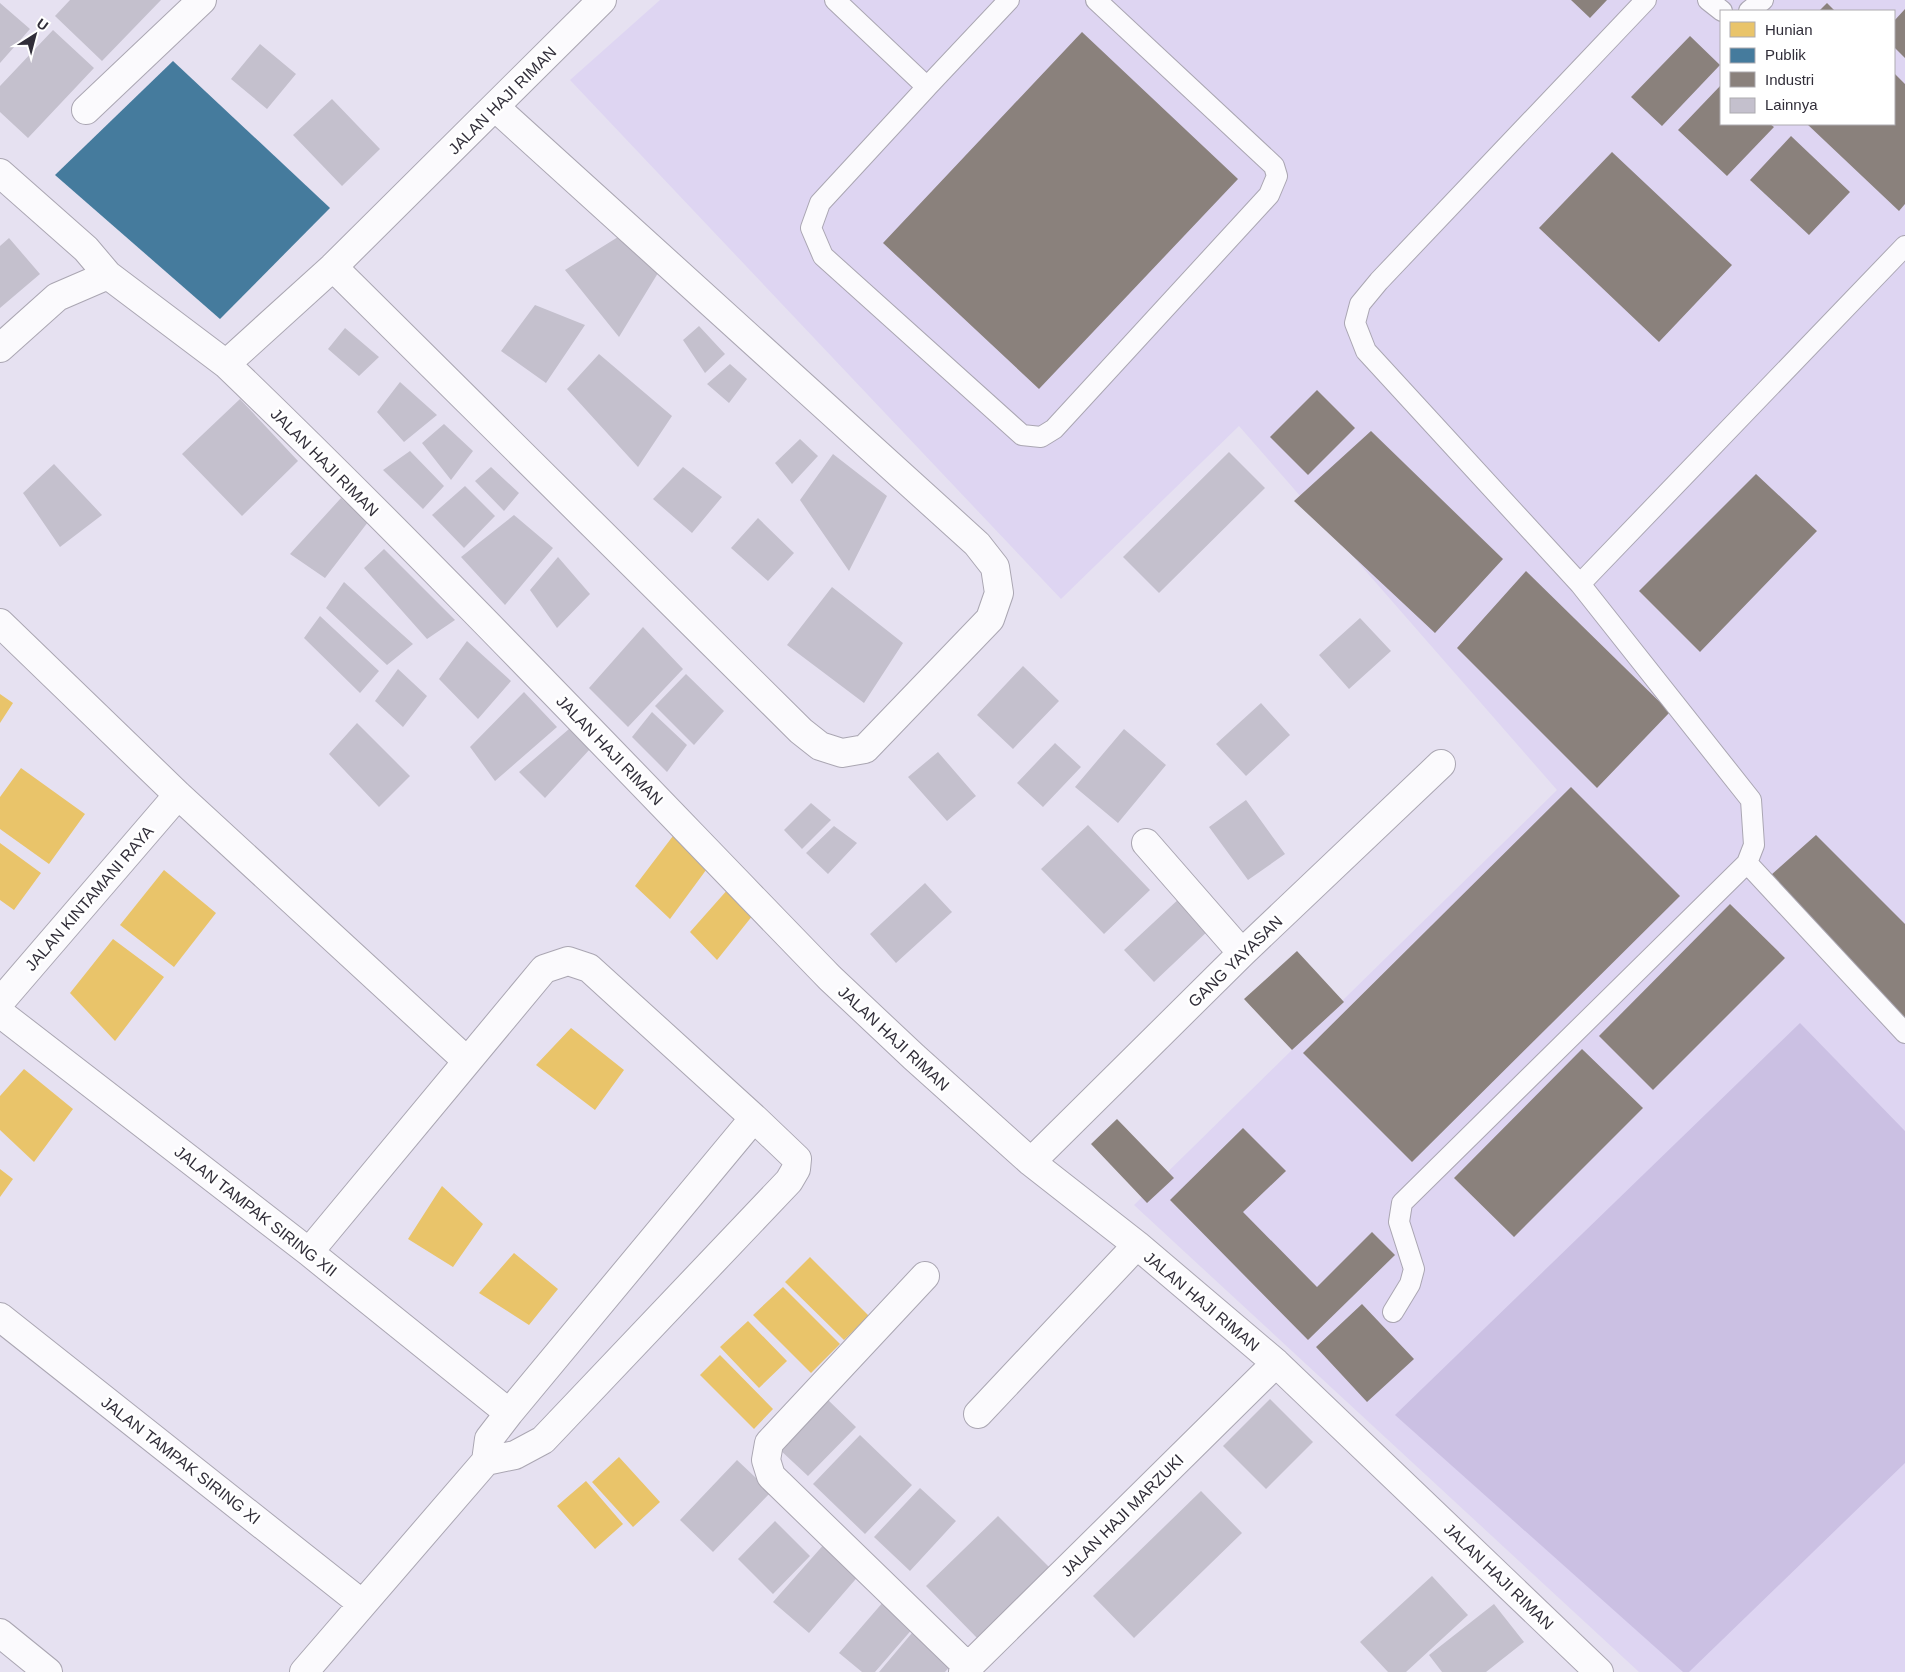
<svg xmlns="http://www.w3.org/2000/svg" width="1905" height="1672" viewBox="0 0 1905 1672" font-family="Helvetica,sans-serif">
<rect width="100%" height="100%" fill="#e6e1f1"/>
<!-- built -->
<path fill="#ded5f2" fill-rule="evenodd" d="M660,0H1905V1672H1639L1134,1205L1557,790L1239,426L1061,599L570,80ZM1721,11H1894V124H1721Z"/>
<!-- green -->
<path fill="#cbc0e3" d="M1800,1023L1905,1131V1463L1689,1672H1683L1395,1415Z"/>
<!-- homes -->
<path fill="#e9c46a" d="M0,694L13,703L0,723Z
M21,768L85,814L49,864L0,829V797Z
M676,832L709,866L670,919L635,886Z
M0,843L41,873L14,910L0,900Z
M164,870L216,913L174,967L120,925Z
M729,888L757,910L717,960L690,932Z
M113,939L164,977L115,1041L70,993Z
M571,1028L624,1070L595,1110L536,1065Z
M24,1069L73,1109L34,1162L0,1130V1096Z
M0,1169L13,1179L0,1197Z
M442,1186L483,1224L453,1267L408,1239Z
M514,1253L558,1289L529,1325L479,1293Z
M810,1257L869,1316L844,1340L785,1282Z
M783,1287L840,1344L811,1373L753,1315Z
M748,1321L787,1361L759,1388L720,1347Z
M720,1355L773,1409L754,1429L700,1375Z
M619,1457L660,1502L633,1527L592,1482Z
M586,1481L623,1524L595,1549L557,1506Z"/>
<!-- public -->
<path fill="#457b9d" d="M173,61L330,208L220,319L55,175Z"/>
<!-- industry -->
<path fill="#8a817c" d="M1571,0H1607L1590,18Z
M1827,3L1835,11H1819Z
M1905,9V58L1894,47V21Z
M1082,32L1238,179L1039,389L883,243Z
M1690,36L1720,65L1662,126L1631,97Z
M1894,73L1905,84V204L1899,211L1807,124H1894Z
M1721,85V124H1770L1774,127L1727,176L1678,130Z
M1791,136L1850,192L1809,235L1750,180Z
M1612,152L1732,265L1659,342L1539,228Z
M1317,390L1355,428L1308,475L1270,437Z
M1371,431L1503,559L1435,633L1294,501Z
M1756,474L1817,531L1700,652L1639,591Z
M1526,571L1670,712L1597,788L1457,648Z
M1571,787L1680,896L1412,1162L1303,1053Z
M1816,835L1905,924V1018L1771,875Z
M1730,904L1785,958L1653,1090L1599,1036Z
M1297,951L1344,1002L1292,1050L1244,999Z
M1582,1049L1643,1108L1514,1237L1454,1178Z
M1117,1119L1174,1178L1147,1203L1091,1144Z
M1243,1128L1286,1171L1243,1212L1317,1287L1372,1232L1395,1255L1308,1340L1170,1200Z
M1362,1304L1414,1359L1367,1402L1316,1347Z"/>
<!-- building -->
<path fill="#c4c0cd" d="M70,0H161L102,61L55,16Z
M0,3L30,29L0,63Z
M53,30L94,68L28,138L0,112V86Z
M260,44L296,74L267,109L231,79Z
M332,99L380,149L342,186L293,135Z
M618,237L658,273L619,337L565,270Z
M9,238L40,274L0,308V246Z
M535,305L585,325L546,383L501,351Z
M699,326L725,354L705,373L683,340Z
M345,328L379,357L359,376L328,349Z
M599,354L672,416L638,467L567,389Z
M730,364L747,379L729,403L707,384Z
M400,382L437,415L404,442L377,412Z
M240,399L298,461L242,516L182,454Z
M444,424L473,451L451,480L422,443Z
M800,439L818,456L792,484L775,463Z
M410,451L444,486L423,509L383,470Z
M1229,452L1265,488L1159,593L1123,557Z
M833,454L887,496L849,571L800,500Z
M54,464L102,515L60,547L23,493Z
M491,467L519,493L504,511L475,481Z
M683,467L722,497L692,533L653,499Z
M465,486L495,516L464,548L432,515Z
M341,498L368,522L325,578L290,554Z
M514,515L553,548L505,605L461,557Z
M758,518L794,553L768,581L731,548Z
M384,549L455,620L427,639L364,568Z
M558,557L590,594L557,628L530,590Z
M344,582L413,644L387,665L326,608Z
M832,587L903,643L864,703L787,645Z
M320,616L379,671L360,693L304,638Z
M1360,618L1391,651L1349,689L1319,655Z
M643,627L683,669L628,727L589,688Z
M467,641L511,681L478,719L439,679Z
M1023,666L1059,701L1013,749L977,715Z
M398,669L427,696L403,727L375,701Z
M686,674L724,711L694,745L655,706Z
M524,692L557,727L495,781L470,747Z
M1261,703L1290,735L1246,776L1216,744Z
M652,712L687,745L667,772L632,737Z
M357,723L410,776L379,807L329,754Z
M569,729L590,749L545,798L519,772Z
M1124,729L1166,765L1118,823L1075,787Z
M1055,743L1081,767L1043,807L1017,783Z
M938,752L976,796L947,821L908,777Z
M1246,800L1285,854L1248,880L1209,827Z
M811,803L831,820L802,849L784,830Z
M1088,825L1150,890L1104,934L1041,869Z
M834,826L857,843L828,874L806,853Z
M925,883L952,912L896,963L870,934Z
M1182,896L1211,928L1154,982L1124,950Z
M827,1399L856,1427L808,1476L779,1449Z
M1270,1399L1313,1442L1266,1489L1223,1446Z
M860,1435L912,1485L865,1534L813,1484Z
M737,1460L771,1492L713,1552L680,1520Z
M920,1488L956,1521L910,1571L874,1537Z
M1201,1491L1242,1533L1134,1638L1093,1596Z
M998,1516L1053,1571L981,1642L926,1586Z
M775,1521L810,1556L773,1594L738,1559Z
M826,1542L861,1573L809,1633L773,1602Z
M1432,1576L1468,1615L1406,1672H1388L1360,1642Z
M884,1601L914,1627L875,1672H862L839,1653Z
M1494,1604L1524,1642L1486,1672H1442L1429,1655Z
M917,1627L954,1662L945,1672H879Z"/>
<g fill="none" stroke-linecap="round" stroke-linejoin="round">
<defs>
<path id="service" d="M835,0L927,87L1009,0
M1646,0L1379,281L1360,304L1355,323L1366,351L1580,584L1751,800L1754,845L1747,863L1905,1033
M1708,0L1722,11
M1749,11L1763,0
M927,87L820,203L811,228L823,256L1022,435L1041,437L1054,429L1269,195L1277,176L1274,166L1096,0
M1580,584L1905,246
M1393,1312L1410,1284L1414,1269L1399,1222L1402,1203L1747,863"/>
<path id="minor" d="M86,110L202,0
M0,173L86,249L108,275
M333,267L801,731L820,746L842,753L865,749L990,619L999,593L995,567L977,544L495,107
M0,348L57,297L108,275L226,364L333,267L602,0
M226,364C433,563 630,772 830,978L914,1057L1031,1162L1137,1245L1276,1363L1599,1672
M0,623L178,795L467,1061
M1146,843L1242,953
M0,1002L178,795
M0,1013L309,1252L509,1413
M1031,1162L1242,953L1441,764
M309,1252L544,969L568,961L589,968L754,1118L797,1159L796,1169L789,1181L543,1440L515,1455L486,1461
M925,1276L769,1443L766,1460L771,1476L968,1667
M0,1317L361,1603
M978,1414L1137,1245
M0,1633L48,1672
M304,1672L486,1461L489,1439L509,1413L754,1118
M963,1672L1276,1363"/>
</defs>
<!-- service casing -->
<use href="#service" stroke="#aaa6b2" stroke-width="22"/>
<!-- minor casing -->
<use href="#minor" stroke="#aaa6b2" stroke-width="30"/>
<!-- service -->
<use href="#service" stroke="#fbfafd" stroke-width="20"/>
<!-- minor -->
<use href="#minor" stroke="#fbfafd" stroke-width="28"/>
</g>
<g text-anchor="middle" stroke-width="5" stroke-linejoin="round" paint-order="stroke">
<!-- street labels -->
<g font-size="16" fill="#312e39" stroke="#fff">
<text transform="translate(502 100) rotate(-45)" y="6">JALAN HAJI RIMAN</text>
<text transform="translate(325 462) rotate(45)" y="6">JALAN HAJI RIMAN</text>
<text transform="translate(610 750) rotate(46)" y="6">JALAN HAJI RIMAN</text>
<text transform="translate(89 898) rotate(-49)" y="6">JALAN KINTAMANI RAYA</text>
<text transform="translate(1235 961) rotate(-44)" y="6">GANG YAYASAN</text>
<text transform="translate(894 1038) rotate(43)" y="6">JALAN HAJI RIMAN</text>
<text transform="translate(256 1211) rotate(38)" y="6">JALAN TAMPAK SIRING XII</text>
<text transform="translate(1202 1301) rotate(40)" y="6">JALAN HAJI RIMAN</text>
<text transform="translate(181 1460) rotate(38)" y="6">JALAN TAMPAK SIRING XI</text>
<text transform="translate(1122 1515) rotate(-45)" y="6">JALAN HAJI MARZUKI</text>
<text transform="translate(1499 1576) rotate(44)" y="6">JALAN HAJI RIMAN</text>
</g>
</g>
<!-- legend -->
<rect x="1720" y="10" width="175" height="115" fill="#ffffff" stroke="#adabb0"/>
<rect x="1730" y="22" width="25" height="15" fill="#e9c46a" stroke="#adabb0"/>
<text x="1765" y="35" font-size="15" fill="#312e39">Hunian</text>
<rect x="1730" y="48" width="25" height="15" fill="#457b9d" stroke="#adabb0"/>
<text x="1765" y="60" font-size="15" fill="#312e39">Publik</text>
<rect x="1730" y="72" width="25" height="15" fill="#8a817c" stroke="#adabb0"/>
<text x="1765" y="85" font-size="15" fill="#312e39">Industri</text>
<rect x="1730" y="98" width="25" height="15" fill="#c4c0cd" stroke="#adabb0"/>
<text x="1765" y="110" font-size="15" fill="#312e39">Lainnya</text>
<!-- north arrow -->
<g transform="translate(35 35) rotate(36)" stroke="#ffffff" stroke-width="4" paint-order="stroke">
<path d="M0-4L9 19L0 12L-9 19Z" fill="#312e39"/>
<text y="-8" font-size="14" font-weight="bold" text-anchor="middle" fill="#312e39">U</text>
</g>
</svg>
